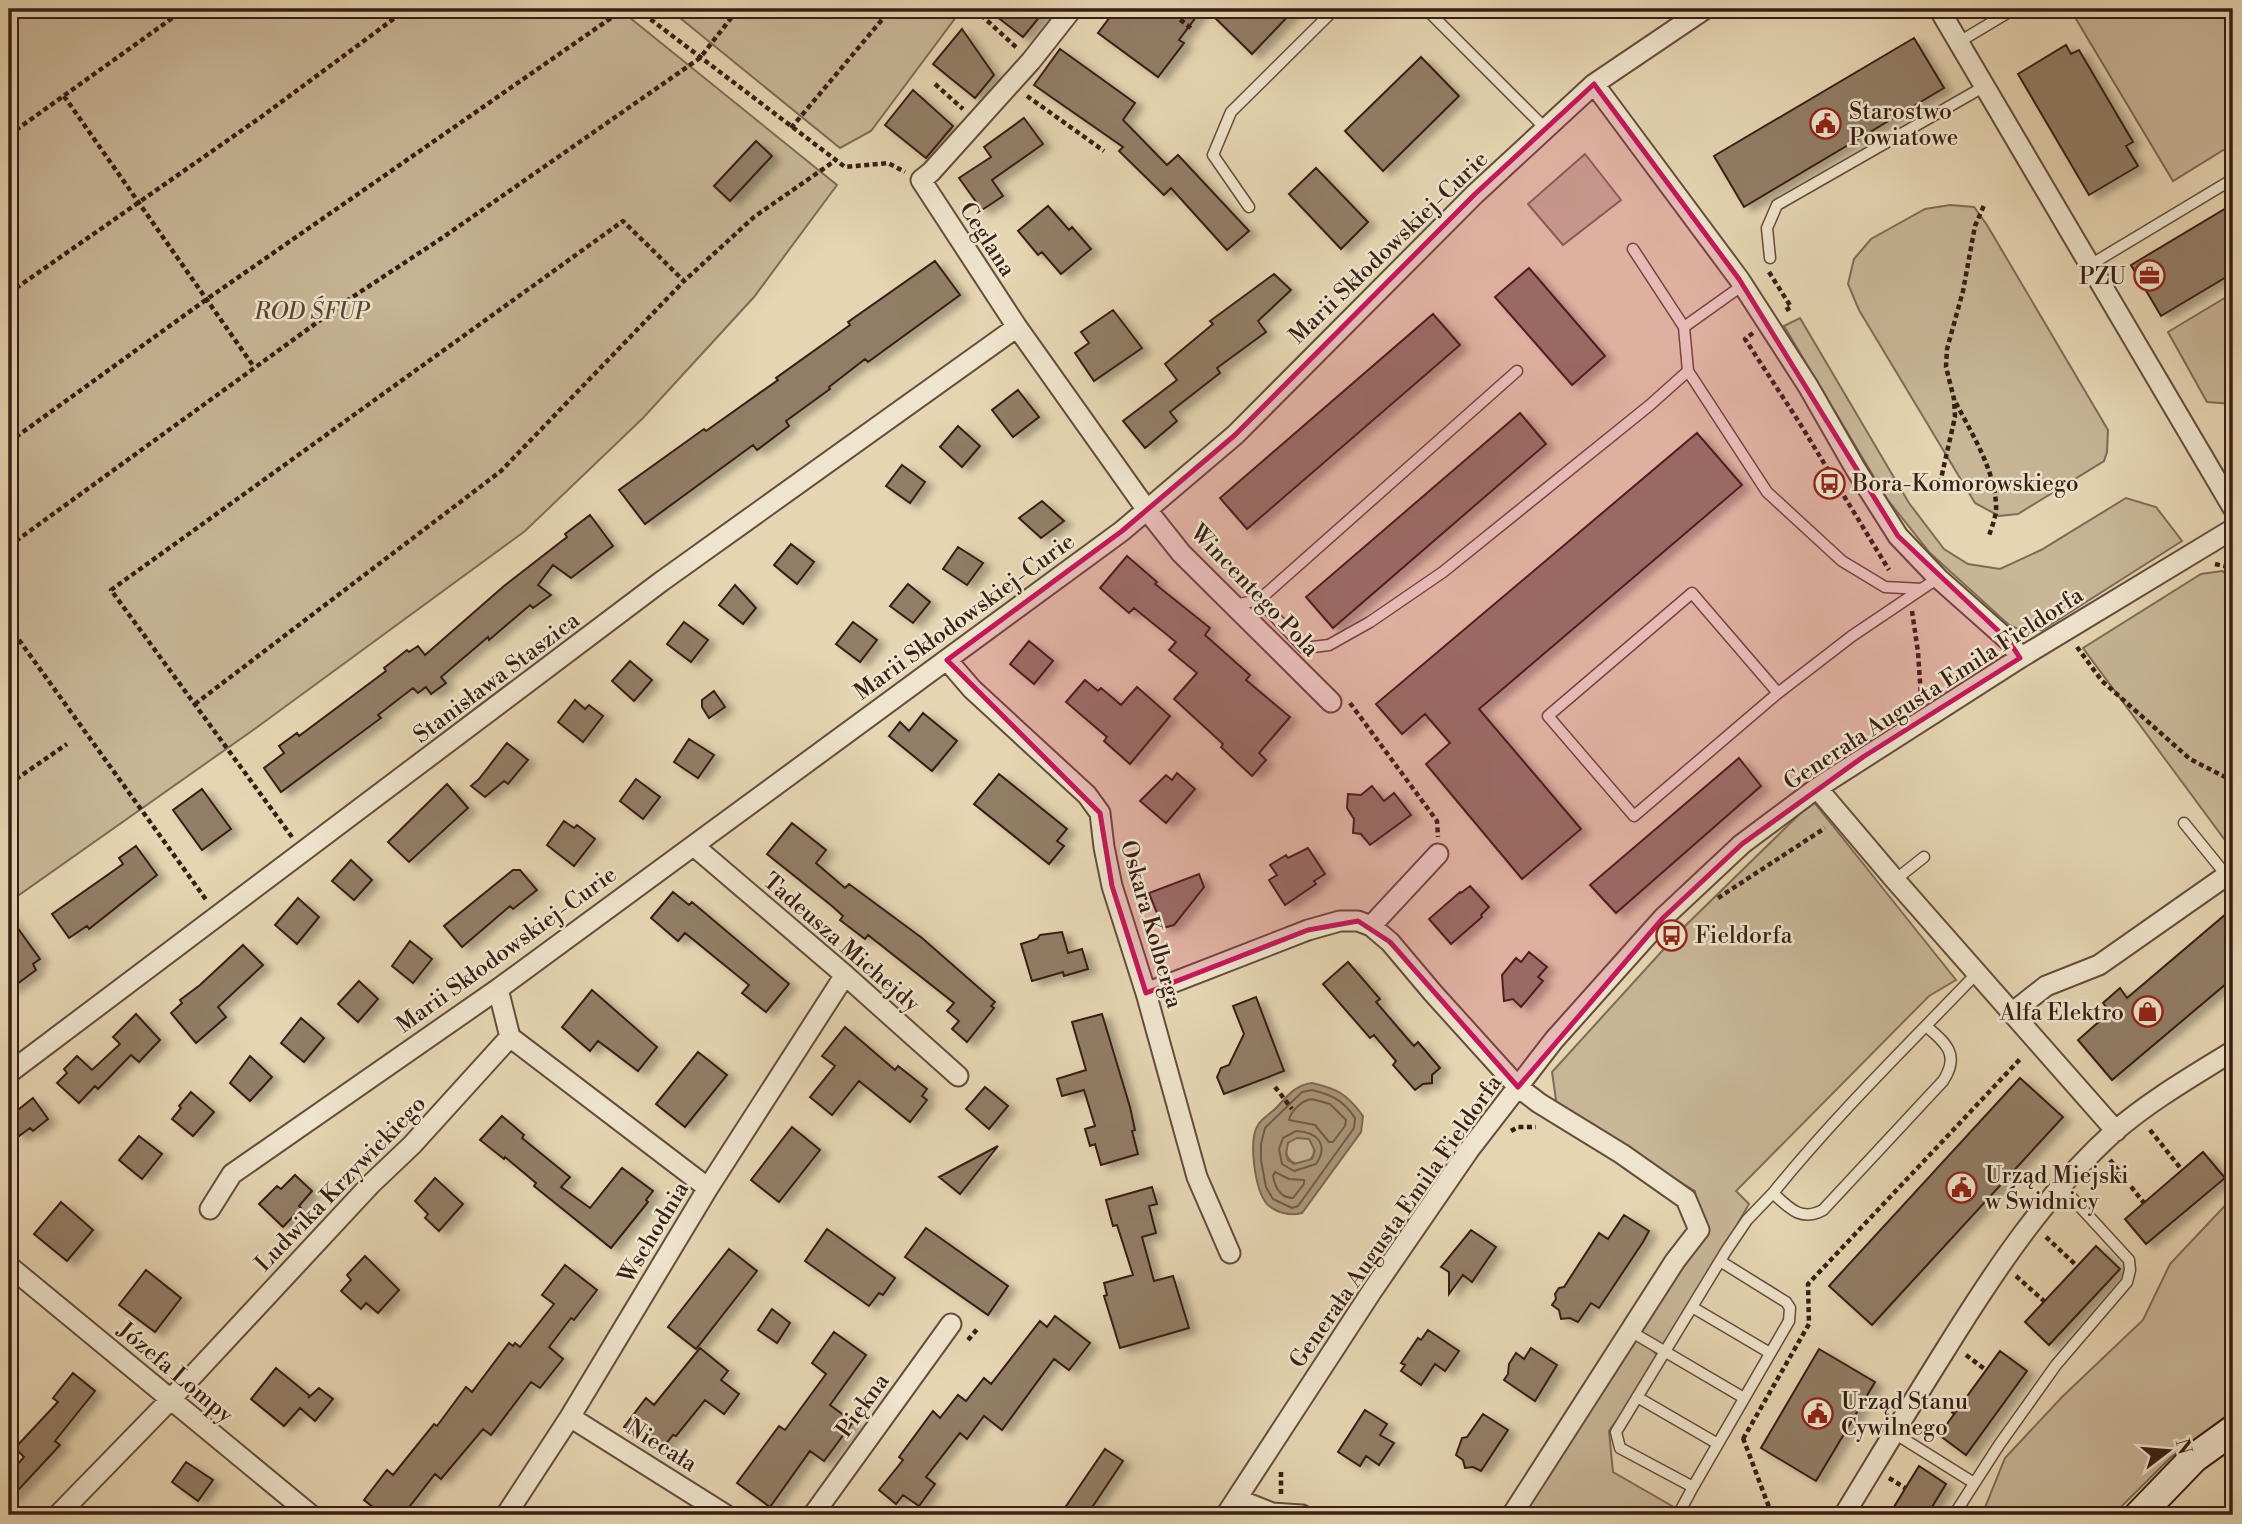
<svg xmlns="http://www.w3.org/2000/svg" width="2242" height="1524" viewBox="0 0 2242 1524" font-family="'Libre Bodoni',serif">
<defs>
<filter id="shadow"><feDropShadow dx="8" dy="4.5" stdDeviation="3.5" flood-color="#0004"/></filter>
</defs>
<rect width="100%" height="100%" fill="#e6d5b2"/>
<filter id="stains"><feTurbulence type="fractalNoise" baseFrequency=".00286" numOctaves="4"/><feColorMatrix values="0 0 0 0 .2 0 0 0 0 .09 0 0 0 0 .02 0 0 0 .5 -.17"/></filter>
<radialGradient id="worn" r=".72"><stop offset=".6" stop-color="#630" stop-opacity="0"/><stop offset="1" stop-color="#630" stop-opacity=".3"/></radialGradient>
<!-- green -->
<path fill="#c8b697" stroke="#806a56" stroke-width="2" d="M9,9H619L837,185L754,297L643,418L525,531L256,728L9,902Z
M669,9H962L871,131L840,148Z
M2070,9H2232L2233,144L2173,181Z
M1585,154L1621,200L1563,245L1528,204Z
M1950,205L1974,207L1987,225L2108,430L2107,452L2104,461L2018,514L1999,516L1975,503L1859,310L1848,284L1854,259L1871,239L1925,209Z
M2233,293V404L2207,402L2168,332Z
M1800,318L1909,503L1944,549L1968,564L2000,569L2041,550L2126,498L2156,507L2182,541L2042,630L2023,631L2009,625L1930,553L1887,499L1784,326Z
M2222,571L2233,577V851L2083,648L2201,574Z
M1813,801L1956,980L1929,996L1736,1191L1749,1204L1665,1351L1634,1326L1699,1230L1695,1191L1557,1107L1552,1072L1683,928Z
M1286 1150a14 14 0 1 1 28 0a14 14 0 1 1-28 0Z
M2233,1197V1400L2230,1413L2170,1458L2113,1515H1982L2005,1458L2062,1397L2143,1320L2170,1264Z
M1638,1336L1661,1359L1609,1431L1613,1472L1672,1506L1670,1515H1513Z"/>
<!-- water -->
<path fill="#ab977c" stroke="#7d6752" stroke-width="2" fill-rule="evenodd" d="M1312,1083C1338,1089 1347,1094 1363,1116L1361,1132L1302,1213C1290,1216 1276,1213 1267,1204C1255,1190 1248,1141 1258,1125C1262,1118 1272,1113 1278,1106C1289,1094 1296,1085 1312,1083ZM1297,1138L1309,1139L1315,1151L1312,1159L1294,1164L1288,1160L1286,1154L1288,1143Z"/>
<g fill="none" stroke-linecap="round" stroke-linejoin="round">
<!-- shore -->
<path stroke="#725a48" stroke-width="2" d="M1312,1090C1332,1095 1343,1100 1355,1118L1354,1128L1298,1206L1292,1208L1273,1199L1266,1187L1261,1160V1144L1265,1128L1302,1092Z
M1312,1099L1330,1104L1346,1120L1345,1126L1333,1142H1329L1315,1125L1289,1120C1291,1111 1302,1100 1312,1099Z
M1296,1131C1318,1132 1329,1145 1316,1164L1294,1171L1282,1164L1279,1149L1283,1138Z
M1275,1172L1289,1179L1304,1180V1184L1293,1198C1280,1198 1275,1187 1273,1176Z"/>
</g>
<!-- building -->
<path fill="#927d66" stroke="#381e14" stroke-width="2" filter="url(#shadow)" d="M987,9H1046L1023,37Z
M1116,9H1202L1179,40L1184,43L1158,77L1098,33Z
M1206,9H1295L1252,54Z
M962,29L994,75L975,98L933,64Z
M1914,38L1944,88L1744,207L1714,156Z
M2066,45L2071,54L2079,50L2133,142L2126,146L2138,166L2089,195L2018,74Z
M1060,49L1135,103L1123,120L1167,165L1178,155L1249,231L1227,250L1171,188L1164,195L1119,151L1123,147L1034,85Z
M1421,57L1459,96L1383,171L1345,131Z
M913,90L953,126L926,158L885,125Z
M1024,118L1043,144L992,180L1003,196L982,210L959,178L991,157L984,147Z
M756,141L772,156L730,201L714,186Z
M1316,168L1368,222L1341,249L1289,194Z
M2233,204V273L2161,316L2131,265Z
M1048,206L1069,230L1072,227L1091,249L1061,274L1042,252L1038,255L1018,231Z
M935,261L960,295L868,362L865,359L829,387L830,389L786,421L789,426L757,450L753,445L645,524L619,490L704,429L706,431L778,380L776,378L850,325L848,322Z
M1529,268L1605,356L1572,385L1495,297Z
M1274,274L1291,290L1258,321L1266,332L1217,368L1220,373L1170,412L1177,421L1145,448L1123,421L1177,380L1165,364L1213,324L1210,321Z
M1113,310L1142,348L1094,381L1075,353L1089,343L1081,332Z
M1433,314L1460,345L1247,529L1220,498Z
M1018,390L1039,417L1013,437L992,410Z
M1520,413L1546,444L1333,628L1306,597Z
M958,426L980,446L962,467L940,447Z
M1697,433L1742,485L1479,709L1581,829L1522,879L1426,764L1450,743L1425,714L1402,734L1376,704Z
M902,465L925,482L910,503L886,486Z
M1042,501L1064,521L1041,538L1019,518Z
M590,515L613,546L571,578L553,565L538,585L551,595L533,608L530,605L489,640L488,637L441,677L446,683L431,694L426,687L418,693L413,688L378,715L381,718L281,792L264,768L284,753L279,746L297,733L299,736L386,671L384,668L407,650L409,652L418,646L425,655L504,586L567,537L565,534Z
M791,544L814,562L797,584L774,565Z
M958,547L983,563L967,585L943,569Z
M1127,556L1157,582L1155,584L1210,628L1205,635L1250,675L1246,680L1290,717L1259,753L1266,760L1252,776L1221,747L1223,744L1174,699L1197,673L1169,650L1176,642L1134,608L1129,613L1100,588Z
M908,584L930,602L913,623L890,606Z
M735,585L756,608L743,624L719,605Z
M684,622L708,640L691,662L667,644Z
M853,622L877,640L860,662L836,644Z
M1029,641L1053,661L1034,684L1010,664Z
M630,661L652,680L634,701L612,681Z
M1085,680L1098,691L1101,688L1121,705L1137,687L1170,716L1130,764L1104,741L1107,737L1066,702Z
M714,691L725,707L709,718L702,707V700Z
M575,700L585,709L589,705L603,716L583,742L558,722Z
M923,713L957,741L932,771L889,736L900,722L909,731Z
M689,739L714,755L698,778L674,762Z
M507,743L528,760L508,784L504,781L485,797L471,786L479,779Z
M1739,758L1761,786L1616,913L1590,885Z
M1177,773L1195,789L1166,823L1140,801L1166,775L1172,780Z
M999,774L1067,829L1057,841L1064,846L1049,864L974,804Z
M636,779L660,797L643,819L620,801Z
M447,784L468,808L409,862L388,842Z
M1372,786L1384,801L1394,793L1411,815L1370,845L1361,834L1353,833L1354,819L1347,808L1348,794L1361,795Z
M202,789L231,829L202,850L173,810Z
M564,821L574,828L577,825L595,839L574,866L547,845Z
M792,823L826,850L816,863L845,888L849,884L922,938L995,1002L991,1006L994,1008L967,1042L952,1029L959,1021L947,1011L954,1003L868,935L865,939L840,920L843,916L832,906L767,854Z
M136,846L157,875L89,929L87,926L69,938L52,914L123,864L119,858Z
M1308,848L1325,874L1314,881L1316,884L1285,905L1269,880L1277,875L1270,865L1286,855L1288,858Z
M351,860L372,880L354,900L332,881Z
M513,870H520L537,890L513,909L510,906L462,947L444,926Z
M1199,874L1204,887L1174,925L1163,928L1149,893Z
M1470,886L1489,907L1481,915L1482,917L1451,944L1429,919L1460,892L1461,893Z
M673,892L689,905L692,902L789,984L766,1012L742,993L749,985L685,933L678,941L651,918Z
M298,898L319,917L297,944L275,925Z
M2233,908V978L2112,1080L2078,1040L2110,1012L2103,1003L2120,988L2127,998Z
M9,916L40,959L33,964L36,970L9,990Z
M1062,932L1068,953L1082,949L1088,969L1064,976L1063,972L1032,981L1021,944L1037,939L1040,935Z
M410,941L432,959L413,983L392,966Z
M243,945L263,965L218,1007L226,1017L196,1043L171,1013L182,1003L180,1000L200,985Z
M1529,952L1547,967L1538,977L1543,981L1521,1007L1513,999L1504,1001L1502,975L1516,958L1521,962Z
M1348,962L1380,999L1376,1002L1406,1037L1414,1046L1418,1042L1440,1068L1432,1075V1083L1423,1084L1415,1090L1393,1065L1396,1061L1374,1035L1370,1038L1323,984Z
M359,981L378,999L358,1022L338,1004Z
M592,990L657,1047L638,1071L598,1041L590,1051L562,1027Z
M1256,997L1284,1071L1224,1094L1217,1077L1221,1068L1229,1065L1244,1034L1233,1006Z
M136,1014L160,1040L139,1062L131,1055L98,1089L95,1086L79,1103L57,1083L67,1073L64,1069L77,1056L92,1070L120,1044L113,1037Z
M1102,1014L1130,1107L1135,1130L1132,1131L1138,1154L1101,1165L1095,1144L1090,1146L1085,1129L1095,1126L1084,1090L1062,1096L1057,1079L1086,1070L1072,1022Z
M301,1018L324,1038L304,1062L281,1043Z
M845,1027L895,1070L898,1066L927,1089L922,1096L927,1100L910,1122L859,1081L832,1115L810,1097L835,1066L822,1056Z
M698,1052L727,1075L685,1127L656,1104Z
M250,1056L272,1077L250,1101L230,1083Z
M2020,1078L2063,1117L1872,1325L1829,1286Z
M985,1087L1008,1106L989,1129L966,1109Z
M191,1092L214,1112L193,1136L172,1119L181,1108L179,1106Z
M33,1098L48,1119L33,1131L30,1128L19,1136L9,1123V1117Z
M502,1116L524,1135L522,1138L570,1177L561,1187L590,1208L622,1168L653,1191L646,1200L648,1202L611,1248L534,1186L536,1183L505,1157L504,1159L480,1140Z
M792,1127L820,1150L779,1202L751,1180Z
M139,1136L162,1154L142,1179L119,1160Z
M998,1146L960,1194L939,1177Z
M2203,1152L2225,1178L2146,1244L2125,1219Z
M295,1175L312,1191L299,1206L301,1208L283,1227L259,1204L277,1186L281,1189Z
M435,1178L463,1204L439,1231L425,1218L428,1214L415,1201Z
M1152,1187L1157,1204L1149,1206L1156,1233L1142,1237L1154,1281L1173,1276L1189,1328L1120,1348L1104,1296L1107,1295L1104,1283L1133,1275L1117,1225L1113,1226L1106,1200Z
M61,1202L93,1230L67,1261L34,1234Z
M1624,1215L1649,1231L1643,1242L1599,1308L1591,1303L1578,1322L1570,1318L1561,1319L1559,1310L1552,1305L1556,1299L1555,1294L1559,1288L1564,1287L1599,1233L1608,1239Z
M926,1228L1008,1286L988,1315L905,1257Z
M827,1229L895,1278L883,1295L879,1293L869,1306L805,1261Z
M1471,1230L1496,1247L1472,1282L1463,1275L1449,1294V1272L1441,1267Z
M2096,1246L2120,1269L2049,1345L2025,1322Z
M729,1249L757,1271L696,1349L668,1327Z
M365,1256L399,1290L378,1313L366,1303L361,1309L341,1291L351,1280L347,1275Z
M565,1265L597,1290L574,1320L571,1318L549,1347L563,1359L540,1388L531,1382L491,1435L483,1429L441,1479L435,1474L403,1515H383L364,1500L387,1470L393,1475L434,1424L437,1426L466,1387L472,1392L509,1343L513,1346L515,1343L520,1347L554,1304L542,1295Z
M146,1270L181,1298L155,1332L119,1305Z
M772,1309L790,1323L777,1343L758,1330Z
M1055,1316L1090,1343L1069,1370L1054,1359L1002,1430L984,1416L967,1439L960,1433L926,1477L935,1484L919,1506L903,1495L896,1504L879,1490L903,1460L899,1457L933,1411L940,1418L958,1395L966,1401L984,1378L991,1384L1040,1321L1047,1327Z
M1428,1330L1459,1351L1445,1371L1435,1364L1421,1385L1401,1371L1405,1365L1401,1363L1418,1338L1421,1340Z
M834,1332L866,1355L830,1405L853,1422L824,1461L810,1451L770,1507L737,1483L779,1426L785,1430L826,1374L812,1363Z
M700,1348L728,1371L721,1380L739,1394L724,1414L705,1400L676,1436L673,1435L661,1450L644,1437L642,1441L624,1427L646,1398L654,1405Z
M1531,1348L1557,1365L1535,1401L1504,1380L1508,1374L1509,1364L1516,1353L1524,1359Z
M1819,1349L1875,1382L1816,1481L1761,1448Z
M2000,1351L2027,1371L1966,1455L1939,1435Z
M276,1368L310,1396L308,1398L319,1388L333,1399L315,1421L300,1408L284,1426L251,1399Z
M73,1373L95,1391L55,1441L60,1445L9,1500V1474L24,1457L15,1448L58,1402L53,1398Z
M1365,1410L1387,1424L1380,1435L1394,1443L1379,1465L1366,1456L1360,1466L1338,1452Z
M1483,1414L1508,1430L1481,1471L1473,1467L1465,1468L1463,1460L1456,1455L1462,1438L1467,1437Z
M1105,1449L1123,1461L1087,1515H1060Z
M186,1462L213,1480L198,1501L172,1482Z
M1919,1466L1946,1484L1927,1515H1889Z"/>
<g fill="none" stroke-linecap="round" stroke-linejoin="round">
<defs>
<path id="lane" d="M1426,9L1546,129
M1959,42L2014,9
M1249,207L1213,155L1231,112L1335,9
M1633,249L1684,327L1743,285
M1770,258L1767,228L1777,205L1985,86
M2090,265L2233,179
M1688,371L1767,492L1842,561L1885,587L1922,589
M1259,600L1304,648L1329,645L1370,622L1443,572L1650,405L1688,371L1684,327
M1234,605L1259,600L1517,371
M1778,693L1692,593L1548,716L1634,816L1778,693L1852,636L1938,578
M2184,823L2227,876
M1895,880L1924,857
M1926,1026C1947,1044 1960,1055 1943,1081L1823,1210C1801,1222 1789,1208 1773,1193C1836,1115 1908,1045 1977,973
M1720,1261L1786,1302L1790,1308L1789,1321L1693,1487L1620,1448L1616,1432L1726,1251L1747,1220L1773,1193
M1692,1307L1770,1353
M1630,1331L1744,1398
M1637,1397L1718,1444
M1894,1433L1974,1483
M1678,1515L1693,1487
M1954,1515L1999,1445L2056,1365L2127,1282L2130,1270L2129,1260L2061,1186"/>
<path id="street" d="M1072,9L1031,61L931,172L921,180L1017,327L1147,510L1181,553L1331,702
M1939,9L2233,508
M1594,84L1739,279L1808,386L1855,468L1898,536L1938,578L2009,641L2020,658
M947,660L972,689L1087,795L1100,813L1104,847L1112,886L1146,993L1197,1177L1230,1253
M1817,788L1895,880L2116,1131
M694,846L845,975L958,1076
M1371,926L1438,854
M498,989L510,1037
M1146,993L1308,930L1340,921H1358L1371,926L1390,942L1433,993L1518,1087L1539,1103L1622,1154L1686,1199L1699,1230L1675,1261L1512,1515
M2013,1012L2046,986L2099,965L2233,871
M510,1037L708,1188
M9,1073L662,581L1017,327
M210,1209L232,1174L498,989L1122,531L1235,435L1475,194L1594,84L1705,9
M9,1266L311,1515
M570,1417L726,1515
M1237,1499L1272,1513L1302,1515
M58,1515L171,1399L371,1184L412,1145L510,1037
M506,1515L570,1417L708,1188L845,975
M813,1515L951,1324
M1226,1515L1372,1291L1469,1150L1554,1040L1663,918L1742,844L1817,788L2020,658L2233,529
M1844,1515C1877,1461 1910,1406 1944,1352C1993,1273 2045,1194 2115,1131C2151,1100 2193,1076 2233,1051"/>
<path id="secondary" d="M2139,1515L2194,1458L2233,1430"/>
</defs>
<!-- lane casing -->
<use href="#lane" stroke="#644c3c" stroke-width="13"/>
<!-- street casing -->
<use href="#street" stroke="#644c3c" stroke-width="23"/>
<!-- secondary casing -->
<use href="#secondary" stroke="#381e14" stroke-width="32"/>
<!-- path -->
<path stroke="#381e14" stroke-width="4.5" stroke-dasharray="5 3.5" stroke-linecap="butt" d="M637,9L845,167L888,163L905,172
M1167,9L1192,29
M981,15L1017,48
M935,84L963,109
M64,96L254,367
M1027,96L1104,151
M791,128L891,9
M9,135L185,9
M1769,272L1791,307L1783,312
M9,293L261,117L407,9
M1753,333L1745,339L1799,422L1889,570
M1956,403C1972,434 1994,469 1996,504C1997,515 1992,526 1989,536
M9,442L207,299L624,9
M1938,492L1955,417L1954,399L1946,367L1947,349L1963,291L1975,226L1985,203
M9,546L348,300L442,238L700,58L738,9
M2215,564L2233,568
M1912,611L1918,652L1921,697
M9,626L207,901
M2077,647L2102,681L2190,759L2233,781
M1350,703L1437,821L1438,837
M195,704L501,471L684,281
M9,784L67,744
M292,837L111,590L623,221L684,281L754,217L836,160
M1718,898L1825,828
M2226,1078L2233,1090
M1275,1087L1292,1109
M2150,1130L2182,1170
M1511,1131L1518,1127H1536
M2110,1160L2144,1203
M2046,1237L2077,1266
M2016,1276L2044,1301
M968,1340L979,1327
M1966,1355L1986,1370
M1938,1401L1955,1413
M1743,1438L1772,1515
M1743,1439L1809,1324L1808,1284L2022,1057
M1889,1478L1905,1488
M1281,1494V1471"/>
<!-- lane -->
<use href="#lane" stroke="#efe4cd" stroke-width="10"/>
<!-- street -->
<use href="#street" stroke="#efe4cd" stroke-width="19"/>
<!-- secondary -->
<use href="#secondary" stroke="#efe4cd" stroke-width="28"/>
</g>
<!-- marked area -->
<path fill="#c2185b" fill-opacity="0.2" stroke="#c2185b" stroke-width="5" stroke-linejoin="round" d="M1594,84L1739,279L1898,536L2009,641L2020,658L1863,757L1742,844L1663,918L1518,1087L1390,942L1358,921L1308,930L1146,993L1112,886L1100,813L947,660L1122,531L1235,435L1475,194Z"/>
<!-- icons -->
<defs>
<symbol id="civic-ring" viewBox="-11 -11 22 22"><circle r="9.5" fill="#efe4cd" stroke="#8f2418" stroke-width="1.5"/><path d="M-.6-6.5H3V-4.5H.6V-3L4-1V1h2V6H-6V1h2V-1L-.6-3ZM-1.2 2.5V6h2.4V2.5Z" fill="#8f2418"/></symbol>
<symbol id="office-ring" viewBox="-11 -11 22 22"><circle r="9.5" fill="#efe4cd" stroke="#8f2418" stroke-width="1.5"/><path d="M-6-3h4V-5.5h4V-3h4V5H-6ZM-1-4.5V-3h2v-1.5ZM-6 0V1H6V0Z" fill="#8f2418"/></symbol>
<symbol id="bus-ring" viewBox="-11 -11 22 22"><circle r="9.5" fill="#efe4cd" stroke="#8f2418" stroke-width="1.5"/><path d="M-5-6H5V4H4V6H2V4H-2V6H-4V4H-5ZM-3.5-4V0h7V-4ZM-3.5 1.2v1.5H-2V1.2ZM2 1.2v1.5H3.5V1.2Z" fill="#8f2418"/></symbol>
<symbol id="shop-ring" viewBox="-11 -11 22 22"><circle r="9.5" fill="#efe4cd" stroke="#8f2418" stroke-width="1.5"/><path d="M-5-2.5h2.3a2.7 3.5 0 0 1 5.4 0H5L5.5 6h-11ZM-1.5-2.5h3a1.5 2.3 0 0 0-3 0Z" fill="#8f2418"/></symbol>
</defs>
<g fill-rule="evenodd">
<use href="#civic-ring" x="1808" y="106" width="35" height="35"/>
<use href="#office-ring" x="2132" y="258" width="35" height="35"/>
<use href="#bus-ring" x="1812" y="466" width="35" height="35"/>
<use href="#bus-ring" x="1654" y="918" width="35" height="35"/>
<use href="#shop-ring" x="2130" y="994" width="35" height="35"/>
<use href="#civic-ring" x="1944" y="1170" width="35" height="35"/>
<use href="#civic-ring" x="1800" y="1396" width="35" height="35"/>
</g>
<g text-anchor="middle" stroke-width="5" stroke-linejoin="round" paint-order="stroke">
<!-- poi labels -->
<g font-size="23" fill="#381e14" stroke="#efe4cd" text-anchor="start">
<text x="1849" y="119">Starostwo<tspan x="1849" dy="26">Powiatowe</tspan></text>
<text x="2126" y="284" text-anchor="end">PZU</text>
<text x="1852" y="491">Bora-Komorowskiego</text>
<text x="1695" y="943">Fieldorfa</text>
<text x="2124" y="1020" text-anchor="end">Alfa Elektro</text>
<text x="1985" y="1183">Urząd Miejski<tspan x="1985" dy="26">w Świdnicy</tspan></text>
<text x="1841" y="1409">Urząd Stanu<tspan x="1841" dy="26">Cywilnego</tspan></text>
</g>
<!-- street labels -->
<g font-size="23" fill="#381e14" stroke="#efe4cd">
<text transform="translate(988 239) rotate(57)" y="8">Ceglana</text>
<text transform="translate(1388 247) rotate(-44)" y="8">Marii Skłodowskiej-Curie</text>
<text transform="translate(1255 590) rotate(46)" y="8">Wincentego Pola</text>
<text transform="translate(964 616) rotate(-36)" y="8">Marii Skłodowskiej-Curie</text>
<text transform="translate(496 677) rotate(-37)" y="8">Stanisława Staszica</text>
<text transform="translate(1933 688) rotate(-33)" y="8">Generała Augusta Emila Fieldorfa</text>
<text transform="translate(1152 924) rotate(74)" y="8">Oskara Kolberga</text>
<text transform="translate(842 942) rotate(41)" y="8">Tadeusza Michejdy</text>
<text transform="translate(506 949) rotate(-36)" y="8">Marii Skłodowskiej-Curie</text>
<text transform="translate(340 1183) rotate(-46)" y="8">Ludwika Krzywickiego</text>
<text transform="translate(1395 1221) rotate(-55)" y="8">Generała Augusta Emila Fieldorfa</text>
<text transform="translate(653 1232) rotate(-59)" y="8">Wschodnia</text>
<text transform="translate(176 1372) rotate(40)" y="8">Józefa Lompy</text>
<text transform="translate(862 1405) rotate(-54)" y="8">Piękna</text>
<text transform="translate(662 1445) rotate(32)" y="8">Niecała</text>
</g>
<!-- park labels -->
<g font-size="23" font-style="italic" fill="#5c4435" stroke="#efe4cd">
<text x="312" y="319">ROD ŚFUP</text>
</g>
</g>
<!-- margin -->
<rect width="2242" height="1524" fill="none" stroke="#e6d5b2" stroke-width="35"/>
<rect x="10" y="10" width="2221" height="1503" fill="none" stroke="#381e14" stroke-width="3.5"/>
<rect x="18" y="18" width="2207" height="1489" fill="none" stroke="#381e14" stroke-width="2"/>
<!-- north arrow -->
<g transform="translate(2168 1451) rotate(74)" stroke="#efe4cd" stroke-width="5" paint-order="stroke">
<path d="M0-5L12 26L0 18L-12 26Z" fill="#381e14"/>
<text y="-10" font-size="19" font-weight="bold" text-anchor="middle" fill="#381e14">N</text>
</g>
<rect width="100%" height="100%" filter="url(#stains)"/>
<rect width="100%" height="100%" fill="url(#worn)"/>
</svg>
